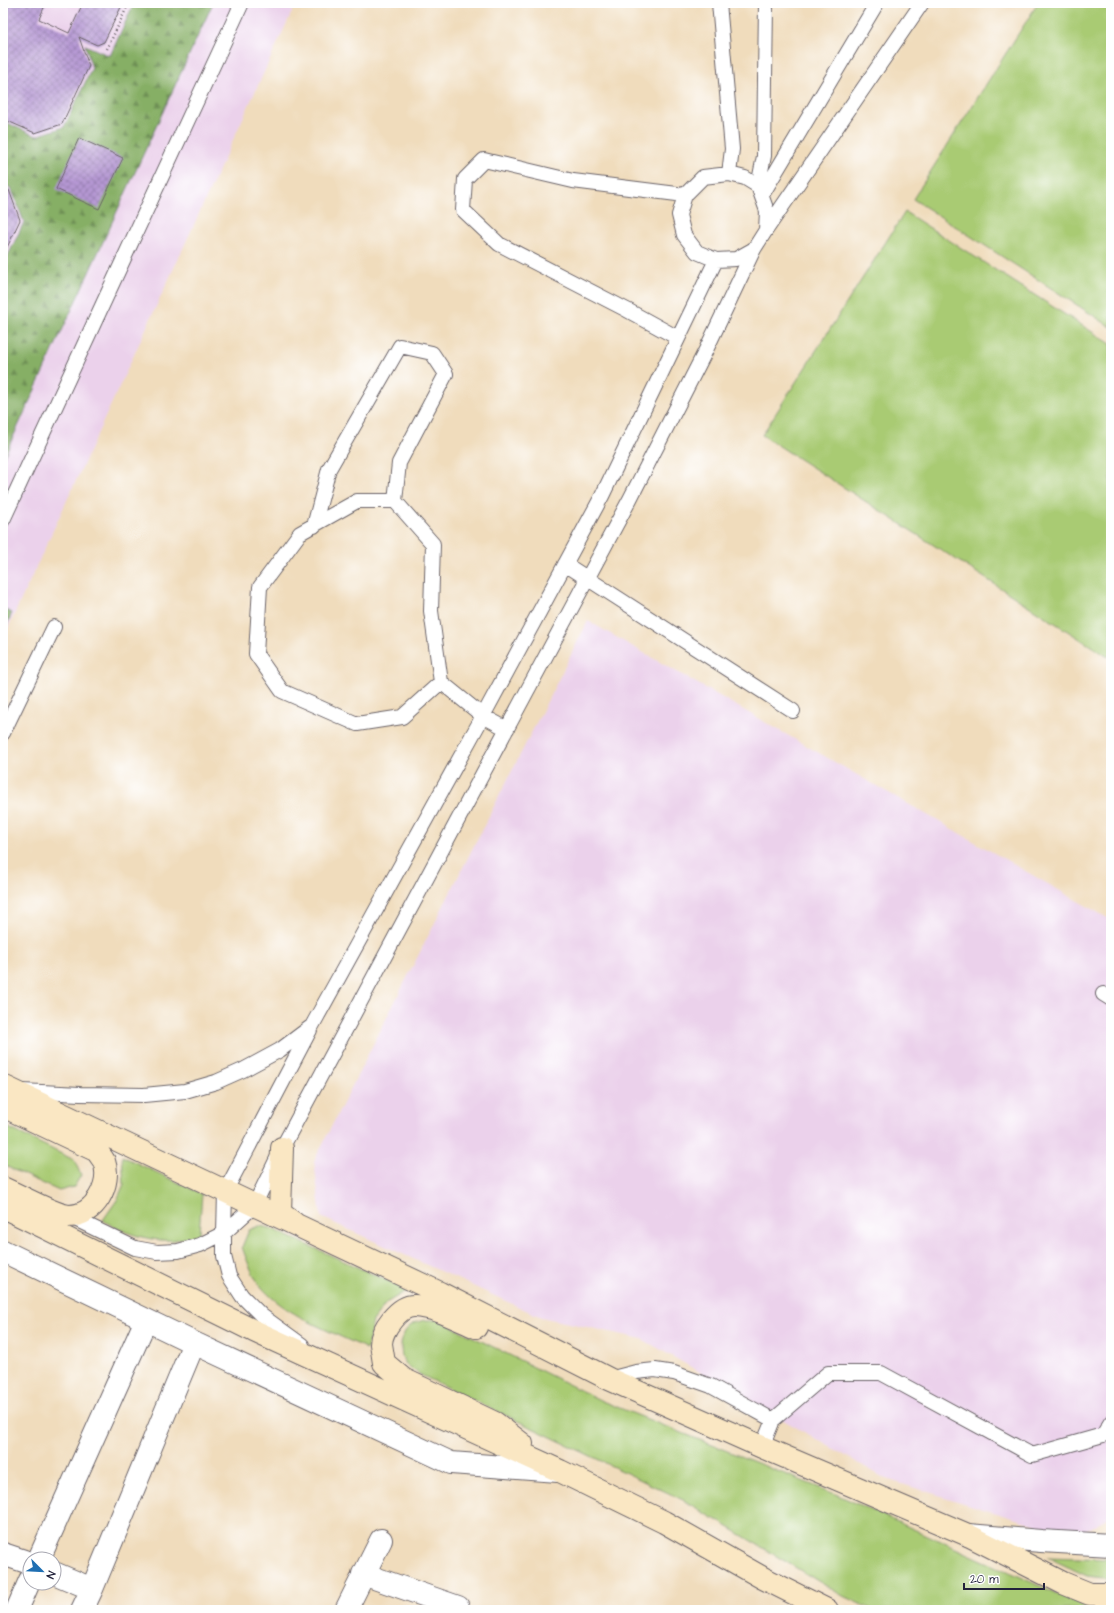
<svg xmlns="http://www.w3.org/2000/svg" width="1114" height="1613" viewBox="0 0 1114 1613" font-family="'Architects Daughter',sans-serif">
<defs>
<pattern id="forest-firs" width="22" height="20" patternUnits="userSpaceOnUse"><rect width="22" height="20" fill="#86af65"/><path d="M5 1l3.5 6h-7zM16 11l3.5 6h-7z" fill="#6d8e54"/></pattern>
<pattern id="building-cross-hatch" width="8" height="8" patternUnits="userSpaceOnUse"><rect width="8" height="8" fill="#b597d3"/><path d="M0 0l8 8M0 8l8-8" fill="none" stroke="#937bac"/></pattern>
</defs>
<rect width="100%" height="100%" fill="#fff"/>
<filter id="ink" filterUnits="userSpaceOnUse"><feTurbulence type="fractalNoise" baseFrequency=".025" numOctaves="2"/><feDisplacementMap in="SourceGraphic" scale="8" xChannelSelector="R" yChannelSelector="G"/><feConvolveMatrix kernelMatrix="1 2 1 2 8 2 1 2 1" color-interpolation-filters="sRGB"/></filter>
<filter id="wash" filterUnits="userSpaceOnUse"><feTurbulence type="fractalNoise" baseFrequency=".012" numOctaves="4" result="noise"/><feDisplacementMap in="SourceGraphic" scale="16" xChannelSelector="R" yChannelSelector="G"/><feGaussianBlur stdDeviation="0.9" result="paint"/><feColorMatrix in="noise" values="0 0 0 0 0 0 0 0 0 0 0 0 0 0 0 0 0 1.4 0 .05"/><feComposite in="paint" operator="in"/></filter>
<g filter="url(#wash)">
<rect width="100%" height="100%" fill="#f0dcbc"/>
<!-- built -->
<path fill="#ebd1eb" d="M3,3H296L3,639Z
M588,621L1111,920V1515L1075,1537L886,1479L642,1339L541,1317L321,1217L314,1161Z"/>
<!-- forest -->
<path fill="url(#forest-firs)" stroke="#546850" d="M134,3H213L3,459V266L24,222L11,188L3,184V121L36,136L64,127L92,68L85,45L110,56Z
M3,609L12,613L3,633Z"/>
<!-- garden -->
<path fill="#a9cb73" stroke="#667657" d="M1038,3L1111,4V327L913,199Z
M905,212L1111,344V652L1108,657L762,435Z
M3,1125L74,1160L81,1175L74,1187L59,1191L3,1165Z
M122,1156L202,1194L199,1234C191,1236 183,1239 174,1240C152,1242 121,1233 103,1220L117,1200L124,1184Z
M259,1226L270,1228L408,1290L386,1303L373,1321L367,1349C335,1333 292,1318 267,1293C254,1281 248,1263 242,1247L249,1230Z
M425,1320H439L602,1401L840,1496L1093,1610H873L843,1596L683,1500L419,1374C416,1371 411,1369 408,1367C398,1357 399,1334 410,1326C414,1323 420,1321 425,1320Z
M1047,1557L1111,1559V1579L1087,1576Z"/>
<g id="blocks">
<!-- building -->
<path fill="url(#building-cross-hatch)" d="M3,3H46L39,19L69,33L83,3H123L104,42L97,45L79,37L89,66L62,124L35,133L3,119V22L6,16L3,15Z
M79,138L123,158L99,209L56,189Z
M3,187L9,190L20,220L3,256Z"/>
</g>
</g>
<g filter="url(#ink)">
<use href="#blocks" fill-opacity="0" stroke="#6a6368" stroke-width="1"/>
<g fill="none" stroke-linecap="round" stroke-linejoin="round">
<defs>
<path id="service" d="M719,3L732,149L729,174
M729,174L745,178L758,186L767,211L766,230L754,249L736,259L716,260L697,252L684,235L679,215L685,195L703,177Z
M758,186L764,156L766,3
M762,195L877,3
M766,230L922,3
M678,338L627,310L499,244L463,210L465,179L484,160L573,181L685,195
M395,501H357L300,533L260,587L256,654L282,691L357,724L402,717L441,682
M3,520L242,3
M314,526L329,469L400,346L432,353L446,374L399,463L395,501L433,544L431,611L441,682L483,716L507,729
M565,564L793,711
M3,733L54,627
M1103,994L1111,999
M22,1091L80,1094L144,1095L185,1091L216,1082L243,1070L280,1050L312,1026L483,716L602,496L716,260
M69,1216L135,1248L157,1252L178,1251L200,1245L224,1233L254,1206L282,1148L630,499L705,352L754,249
M302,1345L262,1316L242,1296L229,1276L224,1256V1233L225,1192L310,1030
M609,1379L636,1372L655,1370L674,1373L711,1386L773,1420L828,1373H881L1032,1455L1103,1435L1111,1422
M762,1447L773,1420"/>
<path id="minor" d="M3,1251L194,1343L451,1463L558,1471
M3,1554L30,1563
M39,1559L146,1320
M54,1573L92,1589
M363,1574L458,1607L459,1610
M17,1610L30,1580
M82,1610L92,1589L194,1343
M346,1610L381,1540"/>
<path id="tertiary" d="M968,1535L1041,1541L1111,1545"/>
<path id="secondary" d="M3,1086L440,1293L609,1379L762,1447L968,1535L1063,1583L1090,1594H1111
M3,1106L97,1151C99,1154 102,1158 104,1161C112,1184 95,1216 69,1216C54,1215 17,1194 3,1188
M282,1148L280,1213L294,1223
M3,1207L254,1331L560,1471L664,1522L763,1578L827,1610
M476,1327C457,1319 436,1307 415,1306C399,1305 381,1330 381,1344C382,1350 383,1357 384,1363L403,1379L495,1423L522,1444"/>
</defs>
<!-- service casing -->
<use href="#service" stroke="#6a6368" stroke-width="16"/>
<!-- minor casing -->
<use href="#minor" stroke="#6a6368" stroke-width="24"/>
<!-- tertiary casing -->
<use href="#tertiary" stroke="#6a6368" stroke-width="24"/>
<!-- secondary casing -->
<use href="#secondary" stroke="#6a6368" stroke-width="24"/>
<!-- path -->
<path stroke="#6a6368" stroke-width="2.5" stroke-dasharray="1 3" stroke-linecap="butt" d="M107,49L129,3"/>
<!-- service -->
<use href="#service" stroke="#fff" stroke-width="14"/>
<!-- minor -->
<use href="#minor" stroke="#fff" stroke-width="22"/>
<!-- tertiary -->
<use href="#tertiary" stroke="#fff" stroke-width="22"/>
<!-- secondary -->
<use href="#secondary" stroke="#fae7c3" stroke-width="22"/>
</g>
</g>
<!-- margin -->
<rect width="1114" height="1613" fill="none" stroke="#fff" stroke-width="16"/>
<!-- north arrow -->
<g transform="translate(42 1571) rotate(114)"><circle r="19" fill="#ffffff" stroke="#a7a7b1"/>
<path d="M0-3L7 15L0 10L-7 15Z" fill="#1f6fb2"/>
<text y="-6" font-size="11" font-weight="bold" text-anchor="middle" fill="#22223b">N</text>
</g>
<!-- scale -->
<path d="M964 1583v6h80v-6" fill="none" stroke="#22223b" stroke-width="2"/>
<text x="970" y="1583" font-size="12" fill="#22223b" stroke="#ffffff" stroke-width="3" paint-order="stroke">20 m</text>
</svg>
